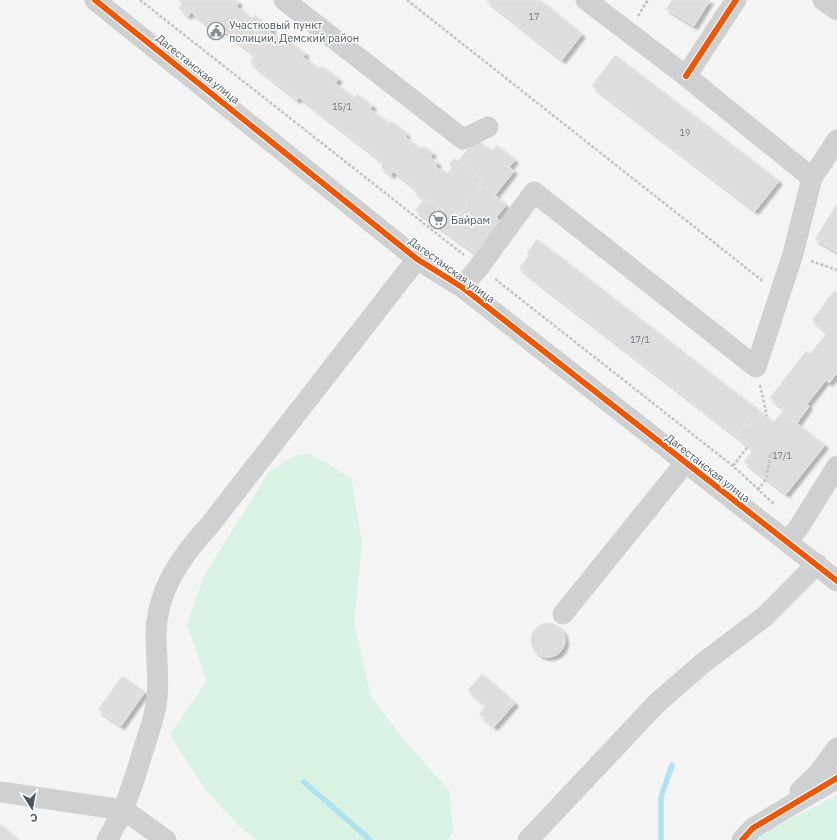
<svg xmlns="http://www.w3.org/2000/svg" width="837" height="840" viewBox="0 0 837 840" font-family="'IBM Plex Sans',sans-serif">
<defs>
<filter id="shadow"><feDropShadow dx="3.5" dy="3.5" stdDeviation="1" flood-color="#0004"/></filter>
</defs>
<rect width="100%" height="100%" fill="#f4f4f4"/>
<!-- green -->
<path fill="#d9f2e3" d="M309,453L351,478L362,542L354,623L371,697L403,739L449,790L453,830L448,840H256L239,826L204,788L170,734L207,681L187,625L204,576L268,473L291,457Z
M837,795V840H752L755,838Z"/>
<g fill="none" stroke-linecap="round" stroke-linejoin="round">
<!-- stream -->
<path stroke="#aee2f0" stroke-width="5.5" d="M304,782L367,837L369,840
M661,840V797L672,765"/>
</g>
<!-- building -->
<path fill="#ddddde" stroke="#e5e6e7" filter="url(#shadow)" d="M178,0H236L239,2L236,6L252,18L255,15L273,29L270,32L286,44L289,41L306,54L303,57L320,69L322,66L339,79L335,83L354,98L357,94L373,106L370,109L389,123L391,121L407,134L405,137L421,149L424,146L433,153L430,157L438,163L435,166L441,171L442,169L447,174L452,167L449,165L454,158L482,179L478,185L481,188L474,197L471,194L465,201L468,204L460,214L457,211L452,217L432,201L430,204L413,190L415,188L393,171L391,175L381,167L384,163L361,145L299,97L297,100L250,62L255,55L222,30L219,34L191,12L188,16L179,8L183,4Z
M486,0H540L582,34L562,60Z
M672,0H710L694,26L666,9Z
M615,55L779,181L755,211L592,86Z
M476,139L492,151L497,145L515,160L509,167L514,171L495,195L506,205L496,218L503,223L478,255L415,210L425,199L430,204L432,201L452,217L457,211L460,214L468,204L465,201L471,194L474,197L481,188L478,185L482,179L458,161Z
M837,204V252L815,239Z
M537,239L761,412L748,427L745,424L736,436L519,268L529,255L527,253Z
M834,291L837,293V373L829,383L826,380L807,404L809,406L797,423L782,412L784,409L770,398L806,351L810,354L827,332L812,320Z
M761,412L774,422L782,412L825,445L786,494L744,462L753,450L736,436L745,424L748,427Z
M531 640a17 17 0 1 1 34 0a17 17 0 1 1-34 0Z
M482,674L515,703L494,727L479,714L486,706L468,690Z
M122,676L145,692L121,726L98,710Z
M0,824L18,840H0Z"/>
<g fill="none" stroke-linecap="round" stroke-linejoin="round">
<!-- path -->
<path stroke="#bcc7c4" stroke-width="2.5" stroke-dasharray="3 2" stroke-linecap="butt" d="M140,0L464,255
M407,0L764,282
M638,16L648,0
M811,261L837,270
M495,279L733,466L774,504
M760,385L767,416
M733,466L748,446
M758,490L766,479L771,452"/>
<!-- minor -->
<path stroke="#ced0d2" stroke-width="21" d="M95,0L417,259L462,287L837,581
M284,0L463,139L488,127
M586,0L686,76L812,178
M823,0L837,10
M686,76L736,0
M462,287L479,267L534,192L756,367L793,254L812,178L837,140
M787,542L799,527L837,466
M563,614L685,463
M800,791L818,774L837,748
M0,792L124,810L166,840
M107,840C124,812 133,785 142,754C148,735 155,718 157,698C159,677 156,656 156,635C156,592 181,556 209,526L417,259
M528,840L657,703L703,663L764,617L817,564
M742,840L753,828L837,778"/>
<defs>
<path id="cycleway" d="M95,0L417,259L462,287L837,581
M686,76L736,0
M742,840L753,828L837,778"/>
</defs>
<!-- cycleway casing -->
<use href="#cycleway" stroke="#fff" stroke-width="8"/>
<!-- cycleway -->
<use href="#cycleway" stroke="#e8590c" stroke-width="6"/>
</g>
<!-- icons -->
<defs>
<symbol id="civic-ring" viewBox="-11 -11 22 22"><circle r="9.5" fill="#fff" stroke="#868d94" stroke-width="1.5"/><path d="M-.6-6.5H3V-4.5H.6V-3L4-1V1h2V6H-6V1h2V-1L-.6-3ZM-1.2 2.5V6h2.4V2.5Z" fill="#868d94"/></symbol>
<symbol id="supermarket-ring" viewBox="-11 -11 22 22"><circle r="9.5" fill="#fff" stroke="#868d94" stroke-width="1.5"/><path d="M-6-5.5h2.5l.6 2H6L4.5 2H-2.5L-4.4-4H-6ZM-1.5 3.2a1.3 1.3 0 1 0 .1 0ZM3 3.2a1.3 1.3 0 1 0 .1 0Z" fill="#868d94"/></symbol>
</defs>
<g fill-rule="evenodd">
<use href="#civic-ring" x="206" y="21" width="20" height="20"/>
<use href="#supermarket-ring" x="428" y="210" width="20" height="20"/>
</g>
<g text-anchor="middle" stroke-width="3" stroke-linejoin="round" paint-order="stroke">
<!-- number labels -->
<g font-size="9" fill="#707881">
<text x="534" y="20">17</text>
<text x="342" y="110">15/1</text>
<text x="685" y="136">19</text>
<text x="640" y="343">17/1</text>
<text x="782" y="459">17/1</text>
</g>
<!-- poi labels -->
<g font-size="11" fill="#4a5661" stroke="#fff" text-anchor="start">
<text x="229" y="29">Участковый пункт<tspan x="229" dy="13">полиции, Демский район</tspan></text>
<text x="451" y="224">Байрам</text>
</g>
<!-- street labels -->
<g font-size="11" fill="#4a5661" stroke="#fff">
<text transform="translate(198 69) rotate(39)" y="4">Дагестанская улица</text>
<text transform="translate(452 270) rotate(36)" y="4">Дагестанская улица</text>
<text transform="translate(708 468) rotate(38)" y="4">Дагестанская улица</text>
</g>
</g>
<!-- north arrow -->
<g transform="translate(32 808) rotate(169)" stroke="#ffffff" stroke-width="3" paint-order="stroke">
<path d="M0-3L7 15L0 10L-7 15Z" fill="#4a5661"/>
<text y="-6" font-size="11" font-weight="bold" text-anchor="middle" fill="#4a5661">С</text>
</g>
</svg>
